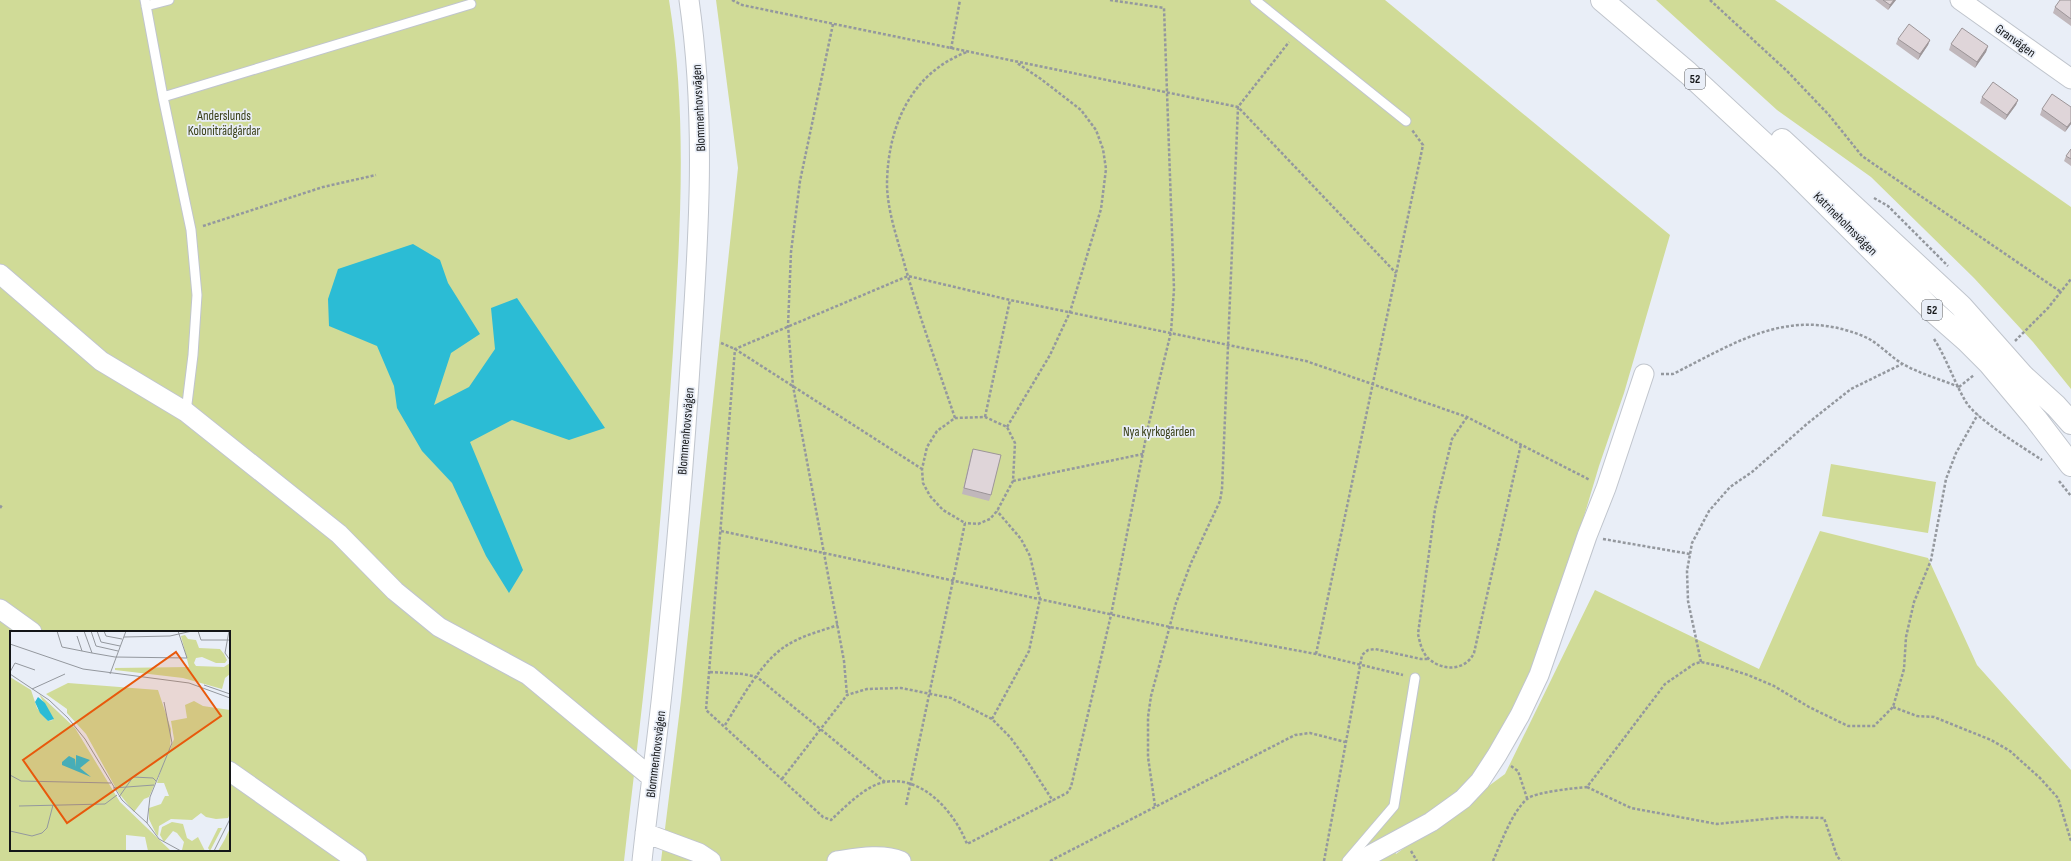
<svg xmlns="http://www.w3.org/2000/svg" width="2071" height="861" viewBox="0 0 2071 861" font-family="'Sofia Sans Condensed',sans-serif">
<rect width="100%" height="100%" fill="#e9eef7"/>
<!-- green -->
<path fill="#d0db97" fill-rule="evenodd" d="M0,0H669C688,116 680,234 673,351C665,466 656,582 643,697C637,752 630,806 624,861H0ZM11,632H229V850H11Z
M716,0H1385L1670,235L1624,393L1599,466L1568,570L1535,666L1516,708L1471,781L1452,801L1390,839L1396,854L1505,774L1595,590L1759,669L1820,531L1928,558L1977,665L2071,770V861H661L681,700L738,168Z
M1656,0H1775L2071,207V389L2033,342L1974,278L1871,177L1777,110Z
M1831,464L1936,482L1928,533L1822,516Z"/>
<!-- water -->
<path fill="#2bbcd5" d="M413,244L440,260L448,283L480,334L451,353L434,405L469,387L495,349L491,308L517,298L605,428L569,440L512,420L470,442L523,570L509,593L486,556L452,483L422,451L397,408L394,386L377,346L329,326L328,299L338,269Z"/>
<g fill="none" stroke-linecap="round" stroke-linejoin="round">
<defs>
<path id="lane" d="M145,0L163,97L191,230L197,295L193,355L186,412
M1255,0L1406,121
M146,6L169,0
M163,97L471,4
M1347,861L1394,806L1415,678"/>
<path id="street" d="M1960,0L2071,79
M0,274L101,361L186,412L339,534L395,591L439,627L528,675L652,778
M0,609L32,632
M229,771L357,861
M645,833L699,853L711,861
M642,861C648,805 656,749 662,693C674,579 684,465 691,351C699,233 706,117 689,0
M837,861C857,858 882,853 901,861
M1359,861L1431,822L1463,799L1480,781L1497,755L1520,715L1539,675L1587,536L1606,488L1644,374"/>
<path id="primary" d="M1602,0L1688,73L1785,163L1934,312L1967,341L1989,363L2036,419L2071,465
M1782,140L1961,306L2023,376L2056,406L2071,423"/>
</defs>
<!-- lane casing -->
<use href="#lane" stroke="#c0c5cd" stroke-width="11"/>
<!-- street casing -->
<use href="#street" stroke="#c0c5cd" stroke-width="21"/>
<!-- primary casing -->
<use href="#primary" stroke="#c0c5cd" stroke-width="24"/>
<!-- path -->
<path stroke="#94989e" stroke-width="2.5" stroke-dasharray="3 2" stroke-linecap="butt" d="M732,0L742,5L1238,107L1396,273
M1110,0L1164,8L1174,289L1171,332L1148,427L1111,615L1071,787L1067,793L967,844C955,813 923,775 885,782C866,785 845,807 831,820L823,817L706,710L735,349L908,276L1010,300L1306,361L1467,417L1590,480
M1710,0L1787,71L1829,115L1862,156L2061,292
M833,24L800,181L791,252L788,326L793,386L844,661L847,695
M951,49L960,0
M1874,198L1888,206L1948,266
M203,226L323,187L376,175
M1934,339C1947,359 1954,382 1966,402C1976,419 2024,448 2042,460
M2015,341L2048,308L2071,279
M721,343L735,349L922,469
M1661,374H1673C1737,342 1789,306 1863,336C1878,342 1889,356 1903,364C1920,374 1940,379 1959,387
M1959,387L1974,375
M985,417L1010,300
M1467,417L1452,439L1435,509L1418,634C1420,643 1422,653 1429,659C1444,672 1466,670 1474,653L1521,444
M955,418C937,365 918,313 903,259C896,235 887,208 887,183C888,126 911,73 967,52
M1007,427L1050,355L1070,312L1101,209L1106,169L1103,149L1096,130L1081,110L1041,79L1017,63
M1013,481L1143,454
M2059,481L2071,496
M0,508L2,505
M721,531L1170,627L1316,654L1403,675
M1603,539L1690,554
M1316,654L1423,145L1412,130
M1701,662L1688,601L1687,571L1692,543L1709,511L1730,487L1752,472L1808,423L1851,389L1902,364
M710,672L743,674L757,677L885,782
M1893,707L1917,716L1934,717L1991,740L2010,751L2040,778L2058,798L2071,841
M992,719L1029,651L1040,599L1030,556L1021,539L997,511
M725,725C741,700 762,659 789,644C804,635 821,631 838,625
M1511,766L1518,771L1527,798
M782,779L847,695L867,689L901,688L951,698L992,719L1010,737L1024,756L1053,801
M1587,787L1631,808L1717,824L1786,817L1824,818L1837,856L1841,861
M906,805L965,523L943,510L930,496L923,483L922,469L927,447L937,431L955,418L985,417L1007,427L1015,443L1013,481L997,511L990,519L978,524L965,523
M1155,806L1148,757V717L1151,696L1176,603L1191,563L1220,501L1222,489L1238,107L1289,42
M1411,851L1417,861
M1050,861L1295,735L1310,733L1345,742
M1324,861L1362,655L1368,650L1375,649L1421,659H1428
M1493,861C1501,843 1512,812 1527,799C1535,792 1575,788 1587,787L1665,684L1694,664L1701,662L1720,666L1748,675L1774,686L1809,707L1848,726H1874L1893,707L1904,669L1906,637L1914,602L1931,560L1946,479L1956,453L1978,414"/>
<!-- lane -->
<use href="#lane" stroke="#fff" stroke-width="9"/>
<!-- street -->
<use href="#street" stroke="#fff" stroke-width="19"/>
<!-- primary -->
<use href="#primary" stroke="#fff" stroke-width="22"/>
</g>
<!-- wall -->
<path fill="#c0b7bb" d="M1875,0H1896L1888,10Z
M2071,0V26L2053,13L2055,7Z
M1898,39L1930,40L1928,45L1918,60L1896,44Z
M1951,44L1988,46L1986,52L1975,68L1949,50Z
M1982,97L2018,100L2016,105L2005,120L1980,103Z
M2042,109L2071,124L2065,132L2040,115Z
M2071,149V166L2064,161L2066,156Z
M973,449L991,495L989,501L962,494L971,454Z"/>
<!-- shaded-wall -->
<path fill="#9c9598" d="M1894,0H1896L1888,10L1890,5Z
M1930,40L1928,45L1918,60L1920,54Z
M1988,46L1986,52L1975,68L1977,62Z
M2018,100L2016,105L2005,120L2007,115Z
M2071,122V124L2065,132L2067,127Z"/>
<!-- building -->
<path fill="#dfd5d9" stroke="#9c9598" d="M1883,0H1894L1890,5Z
M2060,0H2071V19L2055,7Z
M1909,24L1930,40L1920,54L1898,39Z
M1962,28L1988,46L1977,62L1951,44Z
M1993,82L2018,100L2007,115L1982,97Z
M2052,94L2071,107V122L2067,127L2042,109Z
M2071,149V159L2066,156Z
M973,449L1001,455L991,495L964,488Z"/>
<g text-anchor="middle" stroke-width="3.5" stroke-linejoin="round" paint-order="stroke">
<!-- shield labels -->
<g fill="#e9eef7" stroke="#54575b" stroke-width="1">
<rect x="1685" y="69" width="20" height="20" rx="3"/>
<rect x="1922" y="300" width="20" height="20" rx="3"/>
</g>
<g font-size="12" font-weight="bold" fill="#141618">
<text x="1695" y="83">52</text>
<text x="1932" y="314">52</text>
</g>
<!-- street labels -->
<g font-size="13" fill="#141618" stroke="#e9eef7">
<text transform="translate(2016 40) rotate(36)" y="5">Granvägen</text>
<text transform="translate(698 108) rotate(-93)" y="5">Blommenhovsvägen</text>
<text transform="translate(1846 223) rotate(45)" y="5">Katrineholmsvägen</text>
<text transform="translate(685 431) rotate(-85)" y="5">Blommenhovsvägen</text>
<text transform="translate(655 754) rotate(-83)" y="5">Blommenhovsvägen</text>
</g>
<!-- park labels -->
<g font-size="13" fill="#383e16" stroke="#e9eef7">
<text x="224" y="120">Anderslunds<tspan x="224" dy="15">Koloniträdgårdar</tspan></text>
<text x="1159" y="436">Nya kyrkogården</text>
</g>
</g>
<!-- overview -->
<g transform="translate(10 631)">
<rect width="220" height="220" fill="#e9eef7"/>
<path d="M175,4L178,8L186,9L189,17L210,18L214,23L217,29L215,32H206L192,26L186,27L184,32L186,35L214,36L220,32V43L215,47L212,58L173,47L105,39V37L179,36L171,5ZM0,46L21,59L27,77L38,90L43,89L29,63L65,97L110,171L161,220H138L135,206L116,204V220H0ZM58,52L148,59L161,98L160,119L164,108L161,90L177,87L175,74L184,70L193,75L220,79V183L218,187L206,188L196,186L191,182L182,189L161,188L149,195L148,205L146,203L139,188V177L151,173L155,165H159L154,152H147L151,139L139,166L134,168L124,181L108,161L76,103L57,82V78L36,63ZM162,191L173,193L177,207L182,210L188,206L195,220L172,219L174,211L167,202L163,200L154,211L150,204L152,196ZM208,197H212L200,220L198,217ZM220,197V220H208L215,208Z" fill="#d0db97"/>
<path d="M28,66L35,72L44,88L38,90L30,82L25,71ZM66,124L80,129L70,137L81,146L52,134V131L59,125L65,128L66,136Z" fill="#2bbcd5"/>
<path fill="none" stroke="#94989e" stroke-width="1" d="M47,0L52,16L82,22M74,0L82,22L105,26L177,27L168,0M81,0L86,15L108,20M87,0L91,11L110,15M94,0L96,5L112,8M188,0L191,9H220M219,0L215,22L220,29M67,5L72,20M114,6L160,5L182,0M0,13L73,38L179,52L220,67M0,41L5,32L25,39M0,43L39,69L58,87L75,108L112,169L137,192L149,208L171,220M100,43L116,0M194,54L220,63M22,58L55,43M0,144L11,150L101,152M103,157L144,154M109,166L123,146L143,147L146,150M9,175L95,173L107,164M137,192L140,166L162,112L154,71M0,200L22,205L32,202L37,197L43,174M204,220L220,188"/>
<path fill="#e8590c" fill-opacity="0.15" stroke="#e8590c" stroke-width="2" d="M166,21L211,85L57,192L13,129Z"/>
<rect width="220" height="220" fill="none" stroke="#141618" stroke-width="2"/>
</g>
</svg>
